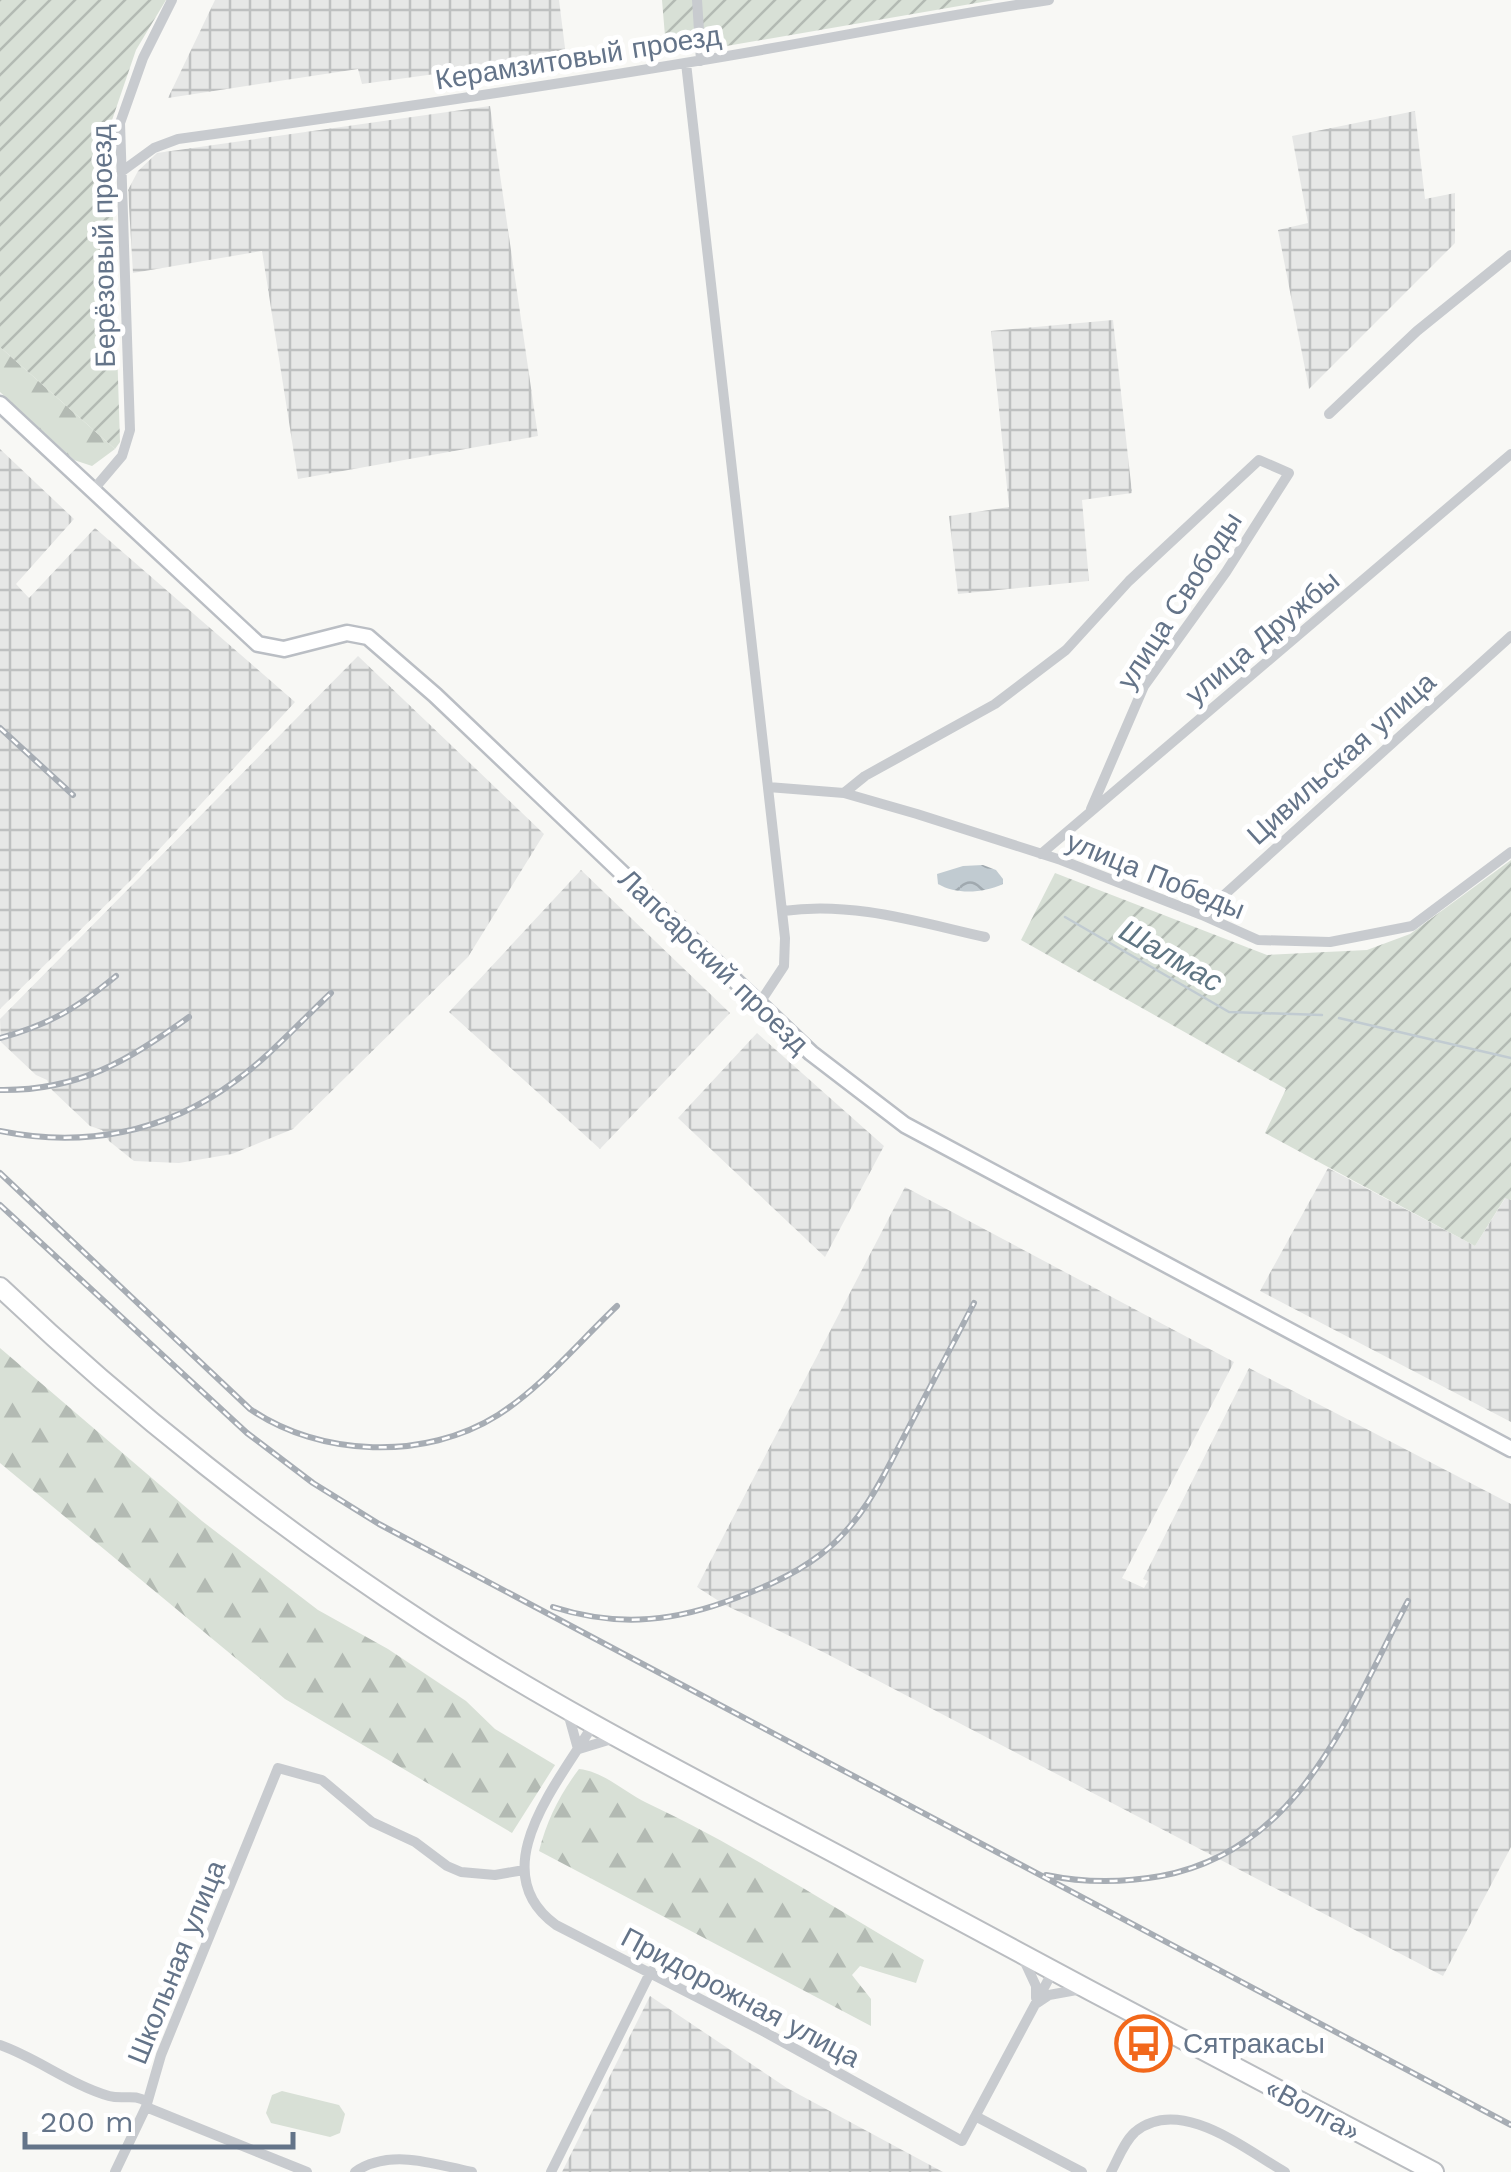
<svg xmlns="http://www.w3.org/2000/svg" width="1511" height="2172" viewBox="0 0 1511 2172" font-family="'Work Sans',sans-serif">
<defs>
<pattern id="industrial-grid" width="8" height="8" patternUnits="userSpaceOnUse" patternTransform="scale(2.5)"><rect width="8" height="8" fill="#e6e7e6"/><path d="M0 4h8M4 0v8" fill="none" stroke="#bec0c0"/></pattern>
<pattern id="forest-firs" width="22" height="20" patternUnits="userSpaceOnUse" patternTransform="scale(2.5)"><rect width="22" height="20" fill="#d8e0d6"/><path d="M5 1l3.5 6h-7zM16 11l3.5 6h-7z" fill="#b3bab3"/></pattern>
<pattern id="garden-furrows" width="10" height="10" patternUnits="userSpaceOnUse" patternTransform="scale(2.5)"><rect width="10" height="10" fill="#d8e0d6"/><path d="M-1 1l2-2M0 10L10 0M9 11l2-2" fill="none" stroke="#b3bab3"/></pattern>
<pattern id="water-waves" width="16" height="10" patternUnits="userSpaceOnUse" patternTransform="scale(2.5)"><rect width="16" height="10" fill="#c1cbd1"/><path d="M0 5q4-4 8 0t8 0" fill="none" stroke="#a0a9af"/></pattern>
</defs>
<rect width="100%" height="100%" fill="#f8f8f5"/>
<!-- industrial -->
<path fill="url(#industrial-grid)" d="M215,0H559L566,56L362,84L358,69L168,98Z
M490,106L538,436L298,479L262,251L133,273L128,190L138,171L157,153Z
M1415,111L1425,199L1455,193V243L1309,389L1278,230L1308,223L1292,136Z
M1113,320L1132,493L1082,500L1089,581L958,594L949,516L1009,507L991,331Z
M0,449L74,519L16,584L29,598L95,528L295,702L131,880L0,1009Z
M358,656L544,834L468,957L293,1129L232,1154L179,1163L134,1161L109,1141L102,1130L90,1126L52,1090L47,1080L36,1075L1,1042L0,1019Z
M581,870L730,1013L600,1149L449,1012Z
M757,1033L884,1146L825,1257L678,1118Z
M1328,1168L1475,1246L1506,1197L1511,1200V1422L1260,1291Z
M905,1187L1234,1362L1122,1578L1144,1588L1148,1581L1143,1579L1249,1368L1511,1504V1847L1443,1976L825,1653L725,1605L697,1587Z
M650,1996L787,2088L943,2172H562Z"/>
<!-- forest -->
<path fill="url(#forest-firs)" d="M0,347L115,449L92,466L74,460L0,392Z
M0,1348L202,1521L318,1610L388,1649L466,1701L495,1729L555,1765L512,1833L285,1699L0,1463Z
M579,1769C605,1772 624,1792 647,1803C743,1848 832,1907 924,1960L916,1983L860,1966L852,1975L871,1999V2026L539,1851C547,1820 560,1794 579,1769Z"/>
<!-- garden -->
<path fill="url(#garden-furrows)" d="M0,0H166L136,50L110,126L120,442L115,449L0,347Z
M662,0H994L709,49L665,36Z
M1511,860V1200L1505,1198L1475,1246L1265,1133L1286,1089L1021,940L1055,873L1267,955L1367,950L1410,934Z"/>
<!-- pitch -->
<path fill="#d8e0d6" d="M282,2091L339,2105L345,2114L340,2133L330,2137L271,2123L266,2113L272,2095Z"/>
<!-- water -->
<path fill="url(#water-waves)" d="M983,865L996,870L1003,879V884C983,893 957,895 938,884L937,874L963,866Z"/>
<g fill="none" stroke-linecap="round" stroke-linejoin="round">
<!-- stream -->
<path stroke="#c1cbd1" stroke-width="2.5" d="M1065,917L1229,1012L1322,1015
M1339,1018L1511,1058"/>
<defs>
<path id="secondary" d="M0,404L258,644L284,649L347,633L368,637L435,695L811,1053L905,1125L1511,1449"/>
<path id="highway" d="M0,1287C129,1410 277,1527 426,1624C561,1712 707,1785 849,1861C1043,1966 1239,2070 1434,2172"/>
</defs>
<!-- secondary casing -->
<use href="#secondary" stroke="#babec4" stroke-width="19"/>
<!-- highway casing -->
<use href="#highway" stroke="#babdc1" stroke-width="22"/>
<!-- street -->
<path stroke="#c8cbcf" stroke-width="10" d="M697,0L701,61
M686,63L785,938L784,966L759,1004
M121,172L154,148L178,139C351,115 524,90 697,61C815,42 931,17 1049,0
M1329,414L1417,331L1511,255
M94,489L122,456L130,430L120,123L143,58L172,0
M768,787L844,793L917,814L1061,860L1202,915L1258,940L1330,942L1412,926L1511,852
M844,793L865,776L995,704L1066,650L1129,581L1259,460L1289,473L1226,572L1144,686L1091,809
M1041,854L1511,454
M783,911C852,901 918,922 985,937
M1202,915L1511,636
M568,1713L578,1749
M594,1723C561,1780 480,1870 556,1925L763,2031L962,2141L1053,1971
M579,1749L615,1738
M1023,1958L1036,1986V1998
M1037,2003L1049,1995L1082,1989
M0,2045C37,2058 71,2085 109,2096C124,2100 134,2093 147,2102
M146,2107L307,2172
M977,2117L1082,2172
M115,2172L146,2107L161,2055L278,1768L322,1780L372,1822L415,1842L447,1866L461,1872L495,1875L524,1870
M355,2172C389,2148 435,2164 472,2172
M551,2172L651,1971
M1111,2172C1118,2159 1124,2142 1135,2132C1180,2095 1246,2150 1285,2172"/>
<!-- secondary -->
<use href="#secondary" stroke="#fff" stroke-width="14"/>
<!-- highway -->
<use href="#highway" stroke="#fff" stroke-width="18"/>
<defs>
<path id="rail" d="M0,728L73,795
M0,1038C49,1025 77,1008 116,976
M0,1090C79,1091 127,1061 189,1017
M0,1131C83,1148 165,1133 234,1082C269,1057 299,1023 331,993
M0,1173L250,1409C320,1457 425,1461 498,1415C542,1387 579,1342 617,1306
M0,1205L247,1433L313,1483L379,1524L1511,2125
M553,1607C613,1626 666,1623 725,1602C758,1590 791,1577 820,1555C864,1522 885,1473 910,1425C931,1385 953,1344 974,1303
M1046,1875C1084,1883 1122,1883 1161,1876C1301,1850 1348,1714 1408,1601"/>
</defs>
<!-- rail casing -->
<use href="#rail" stroke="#a7adb4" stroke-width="6"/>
<!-- rail -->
<use href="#rail" stroke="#fff" stroke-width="2.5" stroke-dasharray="8" stroke-linecap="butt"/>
</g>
<!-- icons -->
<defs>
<symbol id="bus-ring" viewBox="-11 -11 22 22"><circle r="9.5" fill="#fff" stroke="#f2681b" stroke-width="1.5"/><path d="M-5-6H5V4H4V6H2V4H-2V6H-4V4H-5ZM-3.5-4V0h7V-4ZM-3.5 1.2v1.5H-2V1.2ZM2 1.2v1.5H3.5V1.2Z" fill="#f2681b"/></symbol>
</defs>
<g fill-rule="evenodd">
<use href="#bus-ring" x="1112" y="2012" width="63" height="63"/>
</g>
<g text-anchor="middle" stroke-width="10" stroke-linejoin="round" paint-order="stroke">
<!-- street labels -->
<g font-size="28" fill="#647489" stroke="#fff">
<text transform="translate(578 57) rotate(-9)" y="10">Керамзитовый проезд</text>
<text transform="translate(103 246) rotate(-91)" y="10">Берёзовый проезд</text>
<text transform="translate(1179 600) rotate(-57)" y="10">улица Свободы</text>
<text transform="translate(1262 637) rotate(-40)" y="10">улица Дружбы</text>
<text transform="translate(1341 758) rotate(-42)" y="10">Цивильская улица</text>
<text transform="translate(1156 875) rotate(22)" y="10">улица Победы</text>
<text transform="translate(714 961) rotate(44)" y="10">Лапсарский проезд</text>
<text transform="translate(176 1962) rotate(-68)" y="10">Школьная улица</text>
<text transform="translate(741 1997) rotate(28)" y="10">Придорожная улица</text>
<text transform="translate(1313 2109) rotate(28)" y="10">«Волга»</text>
</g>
<!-- poi labels -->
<g font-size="28" fill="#647489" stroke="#fff" text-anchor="start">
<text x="1183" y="2053">Сятракасы</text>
</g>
<!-- water labels -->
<g font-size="30" font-style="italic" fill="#607684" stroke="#fff">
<text transform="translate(1171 956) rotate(30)" y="10">Шалмас</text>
</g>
</g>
<!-- scale -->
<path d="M25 2132v15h268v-15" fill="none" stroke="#647489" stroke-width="5"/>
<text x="40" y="2132" font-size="30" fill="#647489" stroke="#ffffff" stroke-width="8" paint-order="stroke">200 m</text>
</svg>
